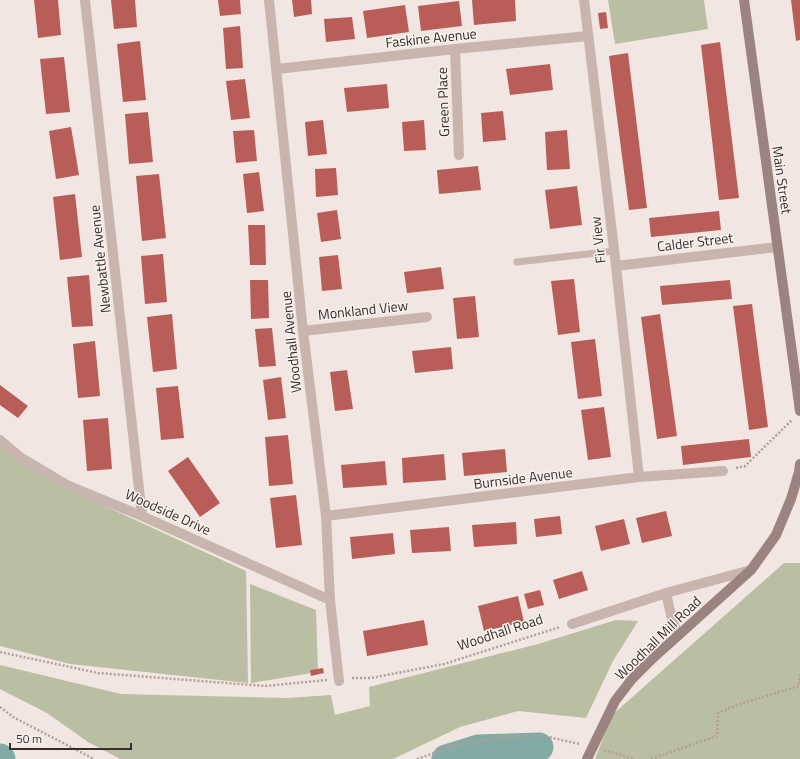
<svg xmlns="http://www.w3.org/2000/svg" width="800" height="759" viewBox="0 0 800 759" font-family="'Titillium Web',sans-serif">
<rect width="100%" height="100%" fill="#f1e6e1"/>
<!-- green -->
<path fill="#babea2" d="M608,0H704L708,29L615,44Z
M0,446L66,488L246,571L248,683L70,664L0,646Z
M784,563H800V759H595L612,715Z
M250,584L316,610L318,672L251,683Z
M616,620L638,621L613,661L586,718L518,711L460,727L393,759H120L88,742L47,713L0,689V665L121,694L288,698L331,695L335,715L370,706L369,687L538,644Z"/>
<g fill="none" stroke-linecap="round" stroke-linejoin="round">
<!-- river -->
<path stroke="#83aba5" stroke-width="29" d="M0,758L1,759
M446,759L478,749L539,747"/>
</g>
<!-- building -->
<path fill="#b85d58" d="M34,0H58L61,35L38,38Z
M111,0H135L137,27L114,29Z
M218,0H240L241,14L220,16Z
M292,0H311L312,14L294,17Z
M472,0H515L516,21L474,25Z
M791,0H800V40L796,41Z
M459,1L462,26L421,31L418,6Z
M405,5L409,32L367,38L363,11Z
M606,12L608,28L600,29L598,13Z
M352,17L355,39L326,42L324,19Z
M240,26L243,68L226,69L223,28Z
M140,41L146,100L123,102L117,44Z
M720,42L739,198L719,200L701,45Z
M628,53L647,208L629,210L609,56Z
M64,57L70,112L46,114L40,59Z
M550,64L553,90L510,95L506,69Z
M245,79L250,118L231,120L226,81Z
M387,84L389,108L347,112L344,88Z
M503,111L506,140L483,142L481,113Z
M148,112L153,162L129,164L125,114Z
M323,120L327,154L308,156L305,122Z
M424,120L426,150L404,151L402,122Z
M71,127L79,175L56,179L49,131Z
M254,130L257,161L236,163L233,131Z
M567,130L570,169L547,170L545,132Z
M478,166L481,190L439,194L437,170Z
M336,168L338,195L316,197L315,169Z
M259,172L264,211L247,213L243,174Z
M159,174L166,238L142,241L136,176Z
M577,186L582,225L550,229L545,190Z
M75,194L82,257L60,260L53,197Z
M337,210L341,239L321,242L317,213Z
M719,211L721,230L651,237L649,218Z
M248,225H265L266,265H250Z
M163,254L167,302L145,304L141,256Z
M338,255L342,289L322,291L319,257Z
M441,267L444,289L407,293L404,272Z
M89,275L93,326L72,327L67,277Z
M574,279L580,332L558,335L551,281Z
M250,280H268L269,318L251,319Z
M730,280L732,299L662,305L660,286Z
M475,296L479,337L457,339L453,298Z
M752,304L768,427L749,430L733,306Z
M172,314L177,369L153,372L147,317Z
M660,314L677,436L657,439L641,317Z
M272,328L276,366L259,367L255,329Z
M595,339L602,396L578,399L571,342Z
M95,341L100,396L78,398L73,344Z
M451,347L453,369L415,373L412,351Z
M347,370L353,409L335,411L330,372Z
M281,377L286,418L268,420L263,380Z
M0,385L28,406L18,418L0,405Z
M178,386L184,438L161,440L156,388Z
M604,407L611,457L588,460L581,410Z
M108,418L112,469L87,471L83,420Z
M288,435L293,484L269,486L265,437Z
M749,439L751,457L683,465L681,446Z
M505,449L507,472L464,476L462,453Z
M444,454L446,480L403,483L402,458Z
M188,457L220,503L200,517L168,471Z
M385,461L387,485L343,488L341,465Z
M296,495L302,545L276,548L270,498Z
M666,511L672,536L642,543L636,518Z
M560,516L562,534L536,537L534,519Z
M624,519L630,544L601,551L595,526Z
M516,522L517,544L474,547L472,525Z
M449,527L451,551L412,553L410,530Z
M393,533L395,554L352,559L350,537Z
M582,571L588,590L559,599L553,580Z
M540,590L544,605L528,609L524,594Z
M518,596L524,622L484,631L478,606Z
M424,620L428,645L367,656L363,631Z
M323,668L324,673L311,676L310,670Z"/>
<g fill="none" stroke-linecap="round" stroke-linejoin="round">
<!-- path -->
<path stroke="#b49f98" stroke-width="2.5" stroke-dasharray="2 2" stroke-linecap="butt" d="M736,468L745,466L792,420
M0,652L98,673L265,686L327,680
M352,678H371L444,664L560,627
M0,707L13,717L94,759
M604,750L634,759
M417,759L457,745L507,737L539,735L580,744
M651,759L717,736L718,713L737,705L799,686L800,674"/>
<!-- service -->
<path stroke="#c8b5ae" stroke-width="7" d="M517,262L614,251"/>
<!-- minor -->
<path stroke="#c8b5ae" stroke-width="10" d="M85,0L142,516
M269,0L303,331L326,516L330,600L339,681
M584,0L616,266L639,477
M455,49L459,155
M277,69L455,49L588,36
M303,331L427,317
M0,440L20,457L67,485L142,516L330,600
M326,516L639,477L723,471
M666,593L671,615L678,636
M572,624L666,593L751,570"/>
<!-- tertiary -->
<path stroke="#c8b5ae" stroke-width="10" d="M616,266L777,247"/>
<!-- secondary -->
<path stroke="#9b8480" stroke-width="10" d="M744,0L800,411
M587,759L615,701L632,679L653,658L751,570L776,535L791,499L799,472L800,464"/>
</g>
<g text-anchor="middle" stroke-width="3" stroke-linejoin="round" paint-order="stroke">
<!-- street labels -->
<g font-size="14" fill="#372d2c" stroke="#f9f1ed">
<text transform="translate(431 38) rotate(-6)" y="5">Faskine Avenue</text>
<text transform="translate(443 102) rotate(-92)" y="5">Green Place</text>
<text transform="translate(782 180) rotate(82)" y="5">Main Street</text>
<text transform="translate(598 240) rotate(-97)" y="5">Fir View</text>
<text transform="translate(695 242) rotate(-7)" y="5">Calder Street</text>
<text transform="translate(100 259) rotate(-96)" y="5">Newbattle Avenue</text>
<text transform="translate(363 310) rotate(-6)" y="5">Monkland View</text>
<text transform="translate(291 342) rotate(-96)" y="5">Woodhall Avenue</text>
<text transform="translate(523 478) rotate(-7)" y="5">Burnside Avenue</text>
<text transform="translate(168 512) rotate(24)" y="5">Woodside Drive</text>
<text transform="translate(500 632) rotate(-18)" y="5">Woodhall Road</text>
<text transform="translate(658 638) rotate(-44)" y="5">Woodhall Mill Road</text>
</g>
</g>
<!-- scale -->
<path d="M10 743v6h121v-6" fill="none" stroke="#372d2c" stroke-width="2"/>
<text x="16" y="743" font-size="12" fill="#372d2c" stroke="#f9f1ed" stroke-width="3" paint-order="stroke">50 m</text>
</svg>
